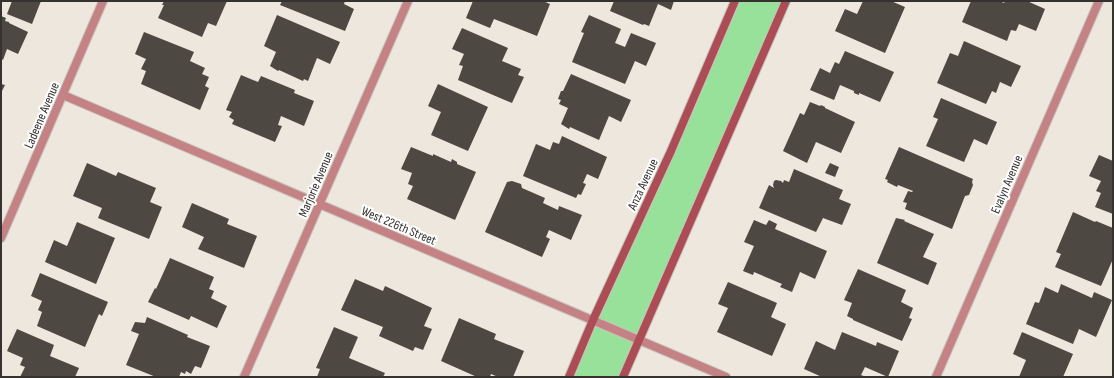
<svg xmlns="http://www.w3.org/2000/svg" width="1114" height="378" viewBox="0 0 1114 378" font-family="'Sofia Sans Condensed',sans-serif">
<rect width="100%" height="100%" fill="#ede7de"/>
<!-- green -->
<path fill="#98e19a" d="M732,1H784L623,377H569Z"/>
<!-- building -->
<path fill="#4d4841" d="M12,1H41L32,24L7,14Z
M164,1H227L216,26L208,23L202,37L158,18L164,5H162Z
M282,1H345L344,4L354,9L345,31L280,5Z
M473,1H489L492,2L493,1H543L550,4L537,36L494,19L490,28L466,18Z
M614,1H674L671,10L658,4L649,26L644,24L643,25L610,11Z
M863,1H891L905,7L885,53L835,31L845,9L857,14Z
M971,1H1000L1004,3L1005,1H1027L1045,9L1036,31L1019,24L1016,31L1011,30L1007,41L962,22Z
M277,15L340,42L330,64L317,58L308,81L304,79L303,81L279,70L278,71L270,66L276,52L264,46Z
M589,15L621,29L615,43L625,47L631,33L656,43L646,66L635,61L625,84L572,62L584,33L581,32Z
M1,16L6,18L5,21L9,22V23L28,32L18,54L7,49L3,60L1,59Z
M462,28L508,48L502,61L521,69L518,75L524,77L512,103L458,80L463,66L459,65L464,54L452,49Z
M144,32L194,52L190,61L205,68L202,74L209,77L205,86L209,88L200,110L141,84L146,71L141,69L146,59L135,54Z
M964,41L1021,66L1011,87L1000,82L996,93L992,91L986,104L937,83L950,53L958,56Z
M845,51L894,72L880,102L859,93V95L854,93V91L840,85L834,100L810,90L820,68L830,73L835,62L839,64Z
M571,74L631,100L621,122L609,116L599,140L570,127L569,129L561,124L568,108L559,104L561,100L558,99L561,91H563Z
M241,75L258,82L261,76L295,90L294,93L314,101L304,126L281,116L278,125L282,126L275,142L232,124L234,120L229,117L232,112L226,110Z
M1,84L5,85L1,93Z
M438,84L488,107L468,151L431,135L441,112L428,106Z
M941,98L997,122L987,145L974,139L964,162L926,146L938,119L933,117Z
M810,102L820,106L821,105L825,107V108L855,122L841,153L816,142L807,163L783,151L800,113L804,115Z
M562,136L607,157L598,179L587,174L583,183L586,184L581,195L578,194L576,198L523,176L536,144L550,150L553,142L559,144Z
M411,147L433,156V154L451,162L452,159L457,162V164L476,172L455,220L407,199L413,186L408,184L412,173L401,169Z
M899,147L973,179L972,182L973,185L969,195L965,196L952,229L905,209L907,203L903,202L908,191L912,192L913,191L898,185L897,187L887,182L888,180L885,179Z
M1099,155L1113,161V214L1095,207L1101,193L1096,191L1101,181L1089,176Z
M87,163L116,176L118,172L156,188L150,202L162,207L149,239L98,218L102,208L73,196Z
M830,163L839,167L835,177L825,173Z
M794,169L843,190L839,199L851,204L842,225L823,218L816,232L759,208L769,185L774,188L773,185L774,181L776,180L781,181L783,183L784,180L789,182Z
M512,181L521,184L522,188L545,198L543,203L558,210L559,206L582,215L571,240L549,230L546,237L550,239L542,257L485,232L507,182Z
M192,203L229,219L227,224L257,236L244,268L198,249L204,237L182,227Z
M1073,212L1095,222L1096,221L1113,228V259L1101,286L1055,267L1061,254L1056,252Z
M896,218L905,220L904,221L934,234L923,257L937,263L928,285L877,263Z
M754,220L766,225L769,220L777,224L775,229L827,251L815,279L800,272L792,292L780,287L782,284L754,272L753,275L743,271L754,246L744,242Z
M77,222L115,238L96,284L45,262L54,240L67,246Z
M170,258L214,277L209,289L214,291L211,298L227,306L217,328L191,316L189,320L148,302L155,288L156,289Z
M858,269L906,290L901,302L913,308L909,318L912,319L902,341L853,320V319L847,316L852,303L844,300Z
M40,273L108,302L102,316L99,314L85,347L37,326L42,312L38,310L42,301L31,296Z
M355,279L383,291L385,286L432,308L424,326L432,329L423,350L415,347L413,351L379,336L383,327L341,310Z
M728,282L777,303L771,317L786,324L772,356L717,332L728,308L718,304Z
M1061,284L1092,298L1094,292L1112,300L1096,337L1079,329L1073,344L1026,324L1035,302L1039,303L1045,287L1058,293Z
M147,317L188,335L187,337L210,346L201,368L195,366L191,374L186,371L185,374L181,372L179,377H156L126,365L139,334L131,331L135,322L145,323Z
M459,318L496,334L494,339L524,351L513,377H498L491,374L490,377H477L441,361Z
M334,327L358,337L349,358L385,373L383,377H317L320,369L316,368Z
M17,329L54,345L50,356L79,368L75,377H20L25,367L20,365L23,358L7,351Z
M842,332L876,346L877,342L899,351L888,377L865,367L861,375L866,377H822L804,369L816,341L835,350Z
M1022,332L1073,354L1063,377H1019L1026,360L1013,354Z"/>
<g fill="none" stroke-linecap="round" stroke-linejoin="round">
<defs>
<path id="minor" d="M63,95L726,377
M1,238L103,1
M244,377L408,1
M936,377L1099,1"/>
<path id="secondary" d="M569,377L593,320L671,151L735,1
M623,377L786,1"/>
</defs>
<!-- minor casing -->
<use href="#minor" stroke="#c8c3bb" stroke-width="10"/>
<!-- secondary casing -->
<use href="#secondary" stroke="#c8c3bb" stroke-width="10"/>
<!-- minor -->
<use href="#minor" stroke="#c48284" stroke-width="8"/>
<!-- secondary -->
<use href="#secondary" stroke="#ac4d55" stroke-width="8"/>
</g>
<g text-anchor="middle" stroke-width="4" stroke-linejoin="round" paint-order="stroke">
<!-- street labels -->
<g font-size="13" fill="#35322f" stroke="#fff">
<text transform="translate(41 115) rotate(-67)" y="5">Ladeene Avenue</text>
<text transform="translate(315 184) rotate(-67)" y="5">Marjorie Avenue</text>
<text transform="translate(642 184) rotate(-65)" y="5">Anza Avenue</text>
<text transform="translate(1006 184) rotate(-67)" y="5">Evalyn Avenue</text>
<text transform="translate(399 225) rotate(23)" y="5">West 226th Street</text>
</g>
</g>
<!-- border -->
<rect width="1114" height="378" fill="none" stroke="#35322f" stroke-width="4"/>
</svg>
